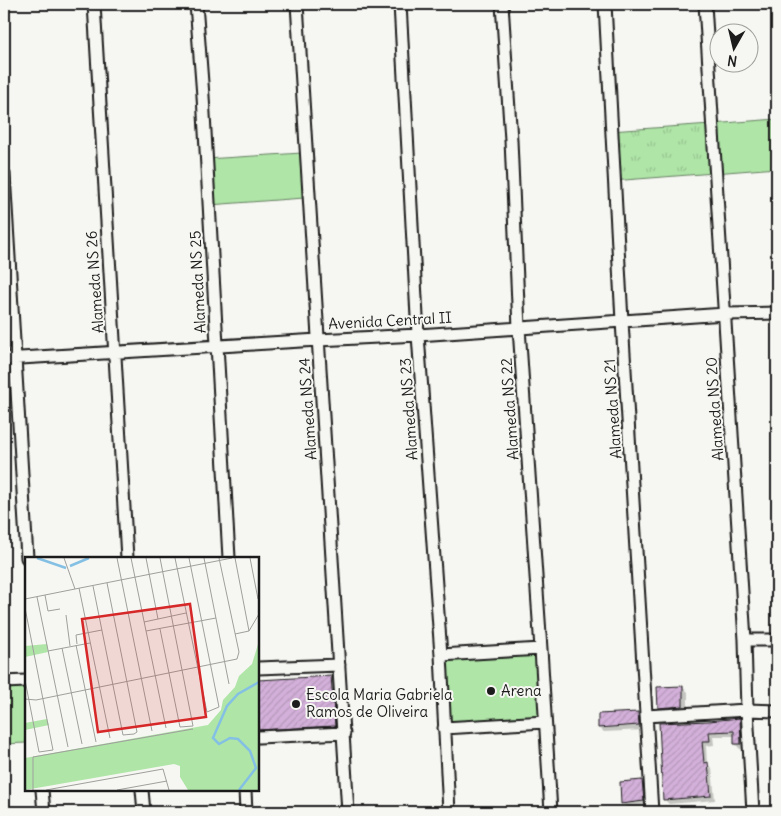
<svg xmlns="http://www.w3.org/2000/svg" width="781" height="816" viewBox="0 0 781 816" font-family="Delius,sans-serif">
<defs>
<pattern id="park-tufts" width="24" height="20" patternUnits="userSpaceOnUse" patternTransform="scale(1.25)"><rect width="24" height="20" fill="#afe5a7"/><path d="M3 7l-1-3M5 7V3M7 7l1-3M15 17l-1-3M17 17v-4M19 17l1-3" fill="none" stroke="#96c48f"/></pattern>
<pattern id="building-hatch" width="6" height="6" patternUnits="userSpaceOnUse" patternTransform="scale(1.25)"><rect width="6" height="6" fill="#d3b0d9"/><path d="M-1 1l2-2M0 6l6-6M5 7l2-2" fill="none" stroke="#b597ba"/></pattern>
</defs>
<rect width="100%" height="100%" fill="#f6f6f2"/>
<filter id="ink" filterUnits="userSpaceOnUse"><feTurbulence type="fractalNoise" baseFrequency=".02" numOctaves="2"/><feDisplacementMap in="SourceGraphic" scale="10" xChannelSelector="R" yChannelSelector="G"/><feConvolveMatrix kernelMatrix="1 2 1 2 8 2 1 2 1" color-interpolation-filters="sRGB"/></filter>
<g filter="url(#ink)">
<!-- green -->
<path fill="#afe5a7" stroke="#668062" d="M777,119V168L714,173L711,124Z
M302,153L304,198L209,205L206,159Z
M539,650L545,723L442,731L438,658Z
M26,682V743L4,744V684Z"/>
<!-- park -->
<path fill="url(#park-tufts)" stroke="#668062" d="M711,124L714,173L612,181L610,131Z"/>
<!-- shadow -->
<path fill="#0003" d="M331,677L342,688L345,736L269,740L263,743L258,744V681Z
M683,687L688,692V711L665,712L659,707Z
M638,713L643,719L644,730L604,732L599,727Z
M740,720L744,724L746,748L740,749L735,744V736H713L714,745L706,746L707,764L712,768L715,800L669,804L665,800L660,724Z
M641,781L647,786L648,806L627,808L622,803Z"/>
<!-- building -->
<path fill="url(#building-hatch)" stroke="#1c1c1c" d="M331,676L335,726L258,730V680Z
M683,686V706L658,708L657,687Z
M638,712L639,725L598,728V714Z
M740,718L741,744H734V731L709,732L710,741H702L704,763L708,762L711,796L663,800L659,723L709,721Z
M642,780L644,801L621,804L620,782Z"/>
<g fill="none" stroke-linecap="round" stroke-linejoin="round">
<defs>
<path id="minor" d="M94,4L127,558
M196,4L203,96L229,558
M297,4L348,812
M400,4L418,335L441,655L449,812
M502,4L511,140L519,328L541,649L551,812
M605,4L622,321L652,812
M705,4L745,640L747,710L753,812
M4,174L27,558
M4,359L318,340L418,335L725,314L777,313
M745,640H777
M441,655L541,649
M258,668L339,665
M4,682L26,681
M646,716L747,710L777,711
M444,728L545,722
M258,737L344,733
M42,790L44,812
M142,790L144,812
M245,790L246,812"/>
</defs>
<!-- minor casing -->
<use href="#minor" stroke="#1c1c1c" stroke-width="15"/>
<!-- minor -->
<use href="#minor" stroke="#f6f6f2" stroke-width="11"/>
</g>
</g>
<!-- markers -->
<g fill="#1c1c1c" stroke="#f6f6f2" stroke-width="2">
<circle cx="491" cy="691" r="5"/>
<circle cx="296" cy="704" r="5"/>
</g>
<g text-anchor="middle" stroke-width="4" stroke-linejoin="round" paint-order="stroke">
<!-- street labels -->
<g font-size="15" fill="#1c1c1c" stroke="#f6f6f2">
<text transform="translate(95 282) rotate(-94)" y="5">Alameda NS 26</text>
<text transform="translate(198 282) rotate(-93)" y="5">Alameda NS 25</text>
<text transform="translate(390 321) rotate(-3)" y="5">Avenida Central II</text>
<text transform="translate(308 409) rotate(-94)" y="5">Alameda NS 24</text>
<text transform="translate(409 409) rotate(-94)" y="5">Alameda NS 23</text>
<text transform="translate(510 409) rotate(-94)" y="5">Alameda NS 22</text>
<text transform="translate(613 409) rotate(-94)" y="5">Alameda NS 21</text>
<text transform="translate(715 409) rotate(-94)" y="5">Alameda NS 20</text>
</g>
<!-- poi labels -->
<g font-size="15" fill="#1c1c1c" stroke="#f6f6f2" text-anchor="start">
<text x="501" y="696">Arena</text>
<text x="306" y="700">Escola Maria Gabriela<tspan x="306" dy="17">Ramos de Oliveira</tspan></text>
</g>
</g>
<!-- overview -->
<g transform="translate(25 557)">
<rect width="234" height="234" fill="#f6f6f2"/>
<path d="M234,84V233H163L155,220V209L149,207L0,233V201L183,168L196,153L198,143L210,130L214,119L227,107Z" fill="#afe5a7"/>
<path d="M22,87L23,95L0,100V89ZM22,162L24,168L0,173V166Z" fill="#afe5a7"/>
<path fill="none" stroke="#84c0e4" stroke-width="2.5" d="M12,1L41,11M45,9L64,1M214,233L231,211L225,194L213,182L205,181L194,187L188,181L202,149L213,137L234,125"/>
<path fill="none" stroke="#9f9f9c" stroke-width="1" d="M92,1L127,174M106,1L141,171M121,1L133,62M150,1L182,155L194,150L164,1M179,1L204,127M210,1L224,74M225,1L233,42M68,29L98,178L109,177L112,175L82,26M54,31L85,181M50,32L207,1M20,38L23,54L35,52M12,40L43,190M0,42L50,32L39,1M0,51L28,193L14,195L0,123M41,58L45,89M119,65L161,56M135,72L155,170L168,169L135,1M121,74L191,61M210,77L224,74L234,57M52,87L51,78L77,73M51,88L71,185M37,91L57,187M23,94L65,86M0,142L11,143L212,102L214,95L194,1M8,233V200L168,172M21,233L138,212L144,233M92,233L142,224"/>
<path fill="#d62828" fill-opacity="0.15" stroke="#d62828" stroke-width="2.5" d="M165,47L181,160L73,175L57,62Z"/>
<rect width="234" height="234" fill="none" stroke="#1c1c1c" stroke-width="2.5"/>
</g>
<!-- margin -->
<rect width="781" height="816" fill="none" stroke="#f6f6f2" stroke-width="20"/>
<rect x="10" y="10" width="761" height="796" fill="none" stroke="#1c1c1c" stroke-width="2" filter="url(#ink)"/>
<!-- north arrow -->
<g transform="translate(734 48) rotate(188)"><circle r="24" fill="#f6f6f2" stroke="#9f9f9c"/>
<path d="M0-4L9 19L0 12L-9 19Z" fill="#1c1c1c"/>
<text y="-8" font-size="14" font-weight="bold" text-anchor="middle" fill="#1c1c1c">N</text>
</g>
</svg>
